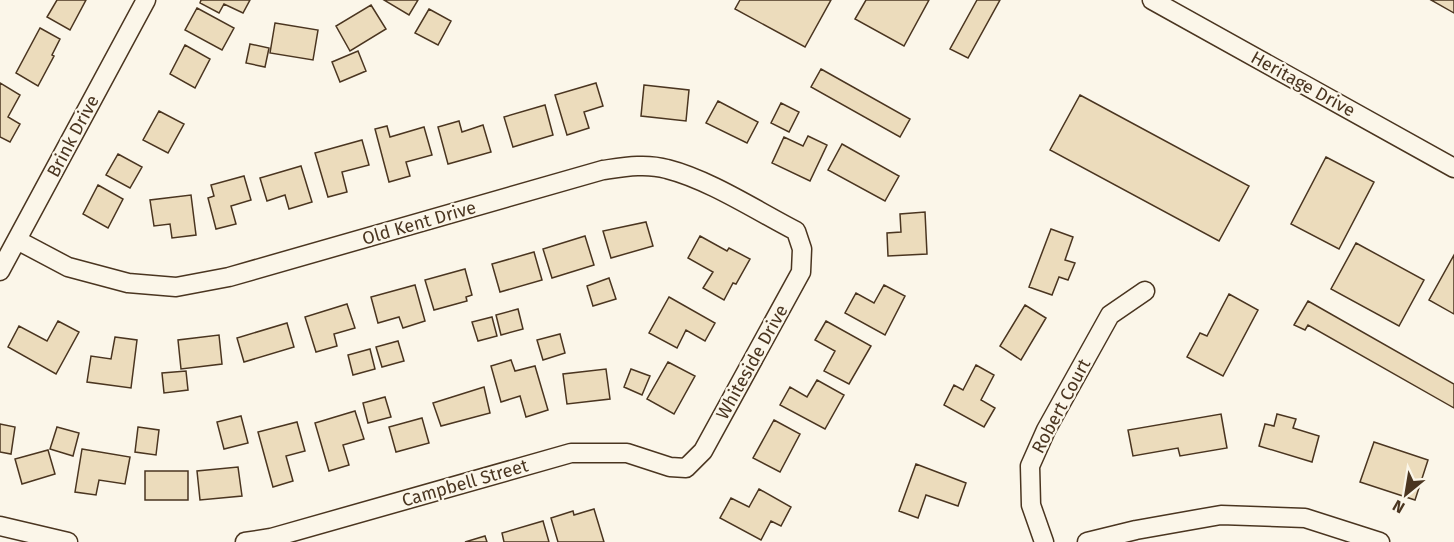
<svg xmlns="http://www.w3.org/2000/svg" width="1454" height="542" viewBox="0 0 1454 542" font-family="'Fira Sans',sans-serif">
<rect width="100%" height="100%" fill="#fbf6e9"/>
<!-- building -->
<path fill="#ecdcbc" stroke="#4a3520" stroke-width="1.5" d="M57,0H86L70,30L47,17Z
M201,0H250L243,13L224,4L219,13L200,3Z
M384,0H418L409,15Z
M740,0H831L805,47L735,9Z
M866,0H929L904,46L855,19Z
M977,0H1000L968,58L950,49Z
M1431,0H1454V13Z
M371,5L386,29L350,51L336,26Z
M197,8L234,28L222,50L185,30Z
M429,9L451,21L438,45L415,33Z
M275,23L318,30L313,60L270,53Z
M40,28L60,39L52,55L54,56L38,86L16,73Z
M250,44L269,48L265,67L246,63Z
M185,45L210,59L195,88L170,74Z
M358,51L366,71L340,82L332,62Z
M821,69L910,119L900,137L811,87Z
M0,83L20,95L8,117L20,124L10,142L0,137Z
M596,83L603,106L584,112L589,128L567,135L555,95Z
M644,85L689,90L686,121L641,116Z
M1080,95L1249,186L1219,241L1050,150Z
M718,101L758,122L747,143L706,123Z
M781,103L799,112L789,132L771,123Z
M545,105L553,135L513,147L504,117Z
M159,111L184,124L168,153L143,140Z
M459,121L462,132L483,125L491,152L448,164L438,127Z
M387,126L390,137L424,127L432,155L406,162L410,176L389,182L375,129Z
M808,136L827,145L810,181L772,163L784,137L803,146Z
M362,140L369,165L342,172L347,192L328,197L315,153Z
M842,144L899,176L885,201L828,170Z
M118,154L142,167L130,188L106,175Z
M1326,157L1374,182L1339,249L1291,224Z
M301,166L312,202L289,209L285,195L267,201L260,178Z
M244,176L251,200L231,206L236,224L216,229L208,198L214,196L211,185Z
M98,185L123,199L108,228L83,214Z
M191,195L196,235L172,238L170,224L154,226L150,200Z
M925,212L927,254L888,256L887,233L901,232L900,214Z
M646,222L653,246L611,258L603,231Z
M1051,229L1073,237L1065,260L1075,263L1068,280L1059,277L1052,295L1029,287Z
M585,236L594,265L552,278L543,249Z
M700,236L727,251L729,248L750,259L736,284L733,283L724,300L703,288L713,272L688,258Z
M1356,243L1424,280L1399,326L1331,289Z
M534,252L542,280L500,292L492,264Z
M1454,255V314L1429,300Z
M465,269L472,295L466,297L467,301L434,310L425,280Z
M609,278L616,299L593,306L587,286Z
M415,285L425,321L403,328L399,317L378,323L371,297Z
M884,285L905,296L885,335L845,313L856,293L874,303Z
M1229,294L1258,310L1223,376L1187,357L1200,333L1207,336Z
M669,297L715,323L705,341L686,330L677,348L649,333Z
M1308,301L1454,384V408L1308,325L1305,330L1294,325Z
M347,304L355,328L334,334L337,346L316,352L305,317Z
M1025,305L1046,318L1021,360L1000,346Z
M518,309L523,329L501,335L496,315Z
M492,317L497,336L478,341L472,322Z
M58,321L79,332L56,374L8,347L19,326L47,341Z
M826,321L871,346L849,384L824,371L835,351L815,340Z
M287,323L294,347L244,362L237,338Z
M560,334L565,353L543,360L537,340Z
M219,335L222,364L181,369L178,340Z
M115,337L137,340L131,388L87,382L91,356L111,359Z
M398,341L404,361L382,367L376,347Z
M370,349L375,369L353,375L348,355Z
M511,360L515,371L535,366L548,410L526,417L520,396L501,402L491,366Z
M668,362L695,376L674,414L647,399Z
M976,365L994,375L981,400L995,408L984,427L944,405L954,385L963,390Z
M606,369L610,399L567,404L563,374Z
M631,369L650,376L642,395L624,387Z
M186,371L188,390L164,393L162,373Z
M817,380L844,395L825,429L780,405L790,387L807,397Z
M484,387L490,413L441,426L433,403Z
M385,397L391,417L368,423L363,403Z
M355,411L364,439L343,445L349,465L329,471L315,423Z
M1221,414L1227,448L1180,456L1178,448L1133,456L1128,430Z
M1277,414L1296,419L1293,428L1319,436L1312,462L1259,446L1265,424L1274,426Z
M241,416L248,443L224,449L217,422Z
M422,418L429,443L396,452L389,427Z
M774,420L800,434L780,472L753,458Z
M297,422L305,451L286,456L293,481L273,487L258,432Z
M0,424L15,427L11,454L0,452Z
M57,427L79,433L73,456L50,449Z
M138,427L159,430L156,455L135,452Z
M1374,442L1428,460L1415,500L1360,482Z
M82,449L130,457L125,484L99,480L96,495L75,492Z
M48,450L55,474L22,484L15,459Z
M916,464L966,483L958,506L926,495L918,518L899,511Z
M238,467L242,496L200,500L197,471Z
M145,471H188V500H145Z
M759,489L791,507L781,526L771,521L761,540L720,518L731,498L749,507Z
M594,509L604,542H558L551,518L573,511L574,515Z
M543,521L549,542H504L502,533Z
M485,536L487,542H465Z"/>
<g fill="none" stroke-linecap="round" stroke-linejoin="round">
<defs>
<path id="street" d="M1152,0L1454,168
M17,240L68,267L128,283L176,287L229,277L603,170C624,167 646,163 667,169C710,180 757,211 796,231L802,249L801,272L703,451L686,468L670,467L627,453H571L271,538L245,542
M0,271L146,0
M0,526L68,542
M1044,542L1031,505L1030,466L1046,430L1110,315L1145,291
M1087,542L1136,530L1221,515L1305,518L1380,542"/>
</defs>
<!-- street casing -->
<use href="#street" stroke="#4a3520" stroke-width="21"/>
<!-- street -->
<use href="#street" stroke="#fbf6e9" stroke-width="18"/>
</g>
<g text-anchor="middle" stroke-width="4.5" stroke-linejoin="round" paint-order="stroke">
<!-- street labels -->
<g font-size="18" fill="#4a3520" stroke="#fbf6e9">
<text transform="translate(1303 84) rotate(29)" y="6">Heritage Drive</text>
<text transform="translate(73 136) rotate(-62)" y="6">Brink Drive</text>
<text transform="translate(419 223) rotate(-16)" y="6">Old Kent Drive</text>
<text transform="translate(752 362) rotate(-61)" y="6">Whiteside Drive</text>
<text transform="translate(1061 406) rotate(-62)" y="6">Robert Court</text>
<text transform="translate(465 483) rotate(-16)" y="6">Campbell Street</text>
</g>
</g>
<!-- north arrow -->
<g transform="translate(1406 494) rotate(210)" stroke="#fbf6e9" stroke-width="4.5" paint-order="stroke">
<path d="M0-4.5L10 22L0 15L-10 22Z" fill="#4a3520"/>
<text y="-9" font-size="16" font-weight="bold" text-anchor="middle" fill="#4a3520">N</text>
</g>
</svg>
